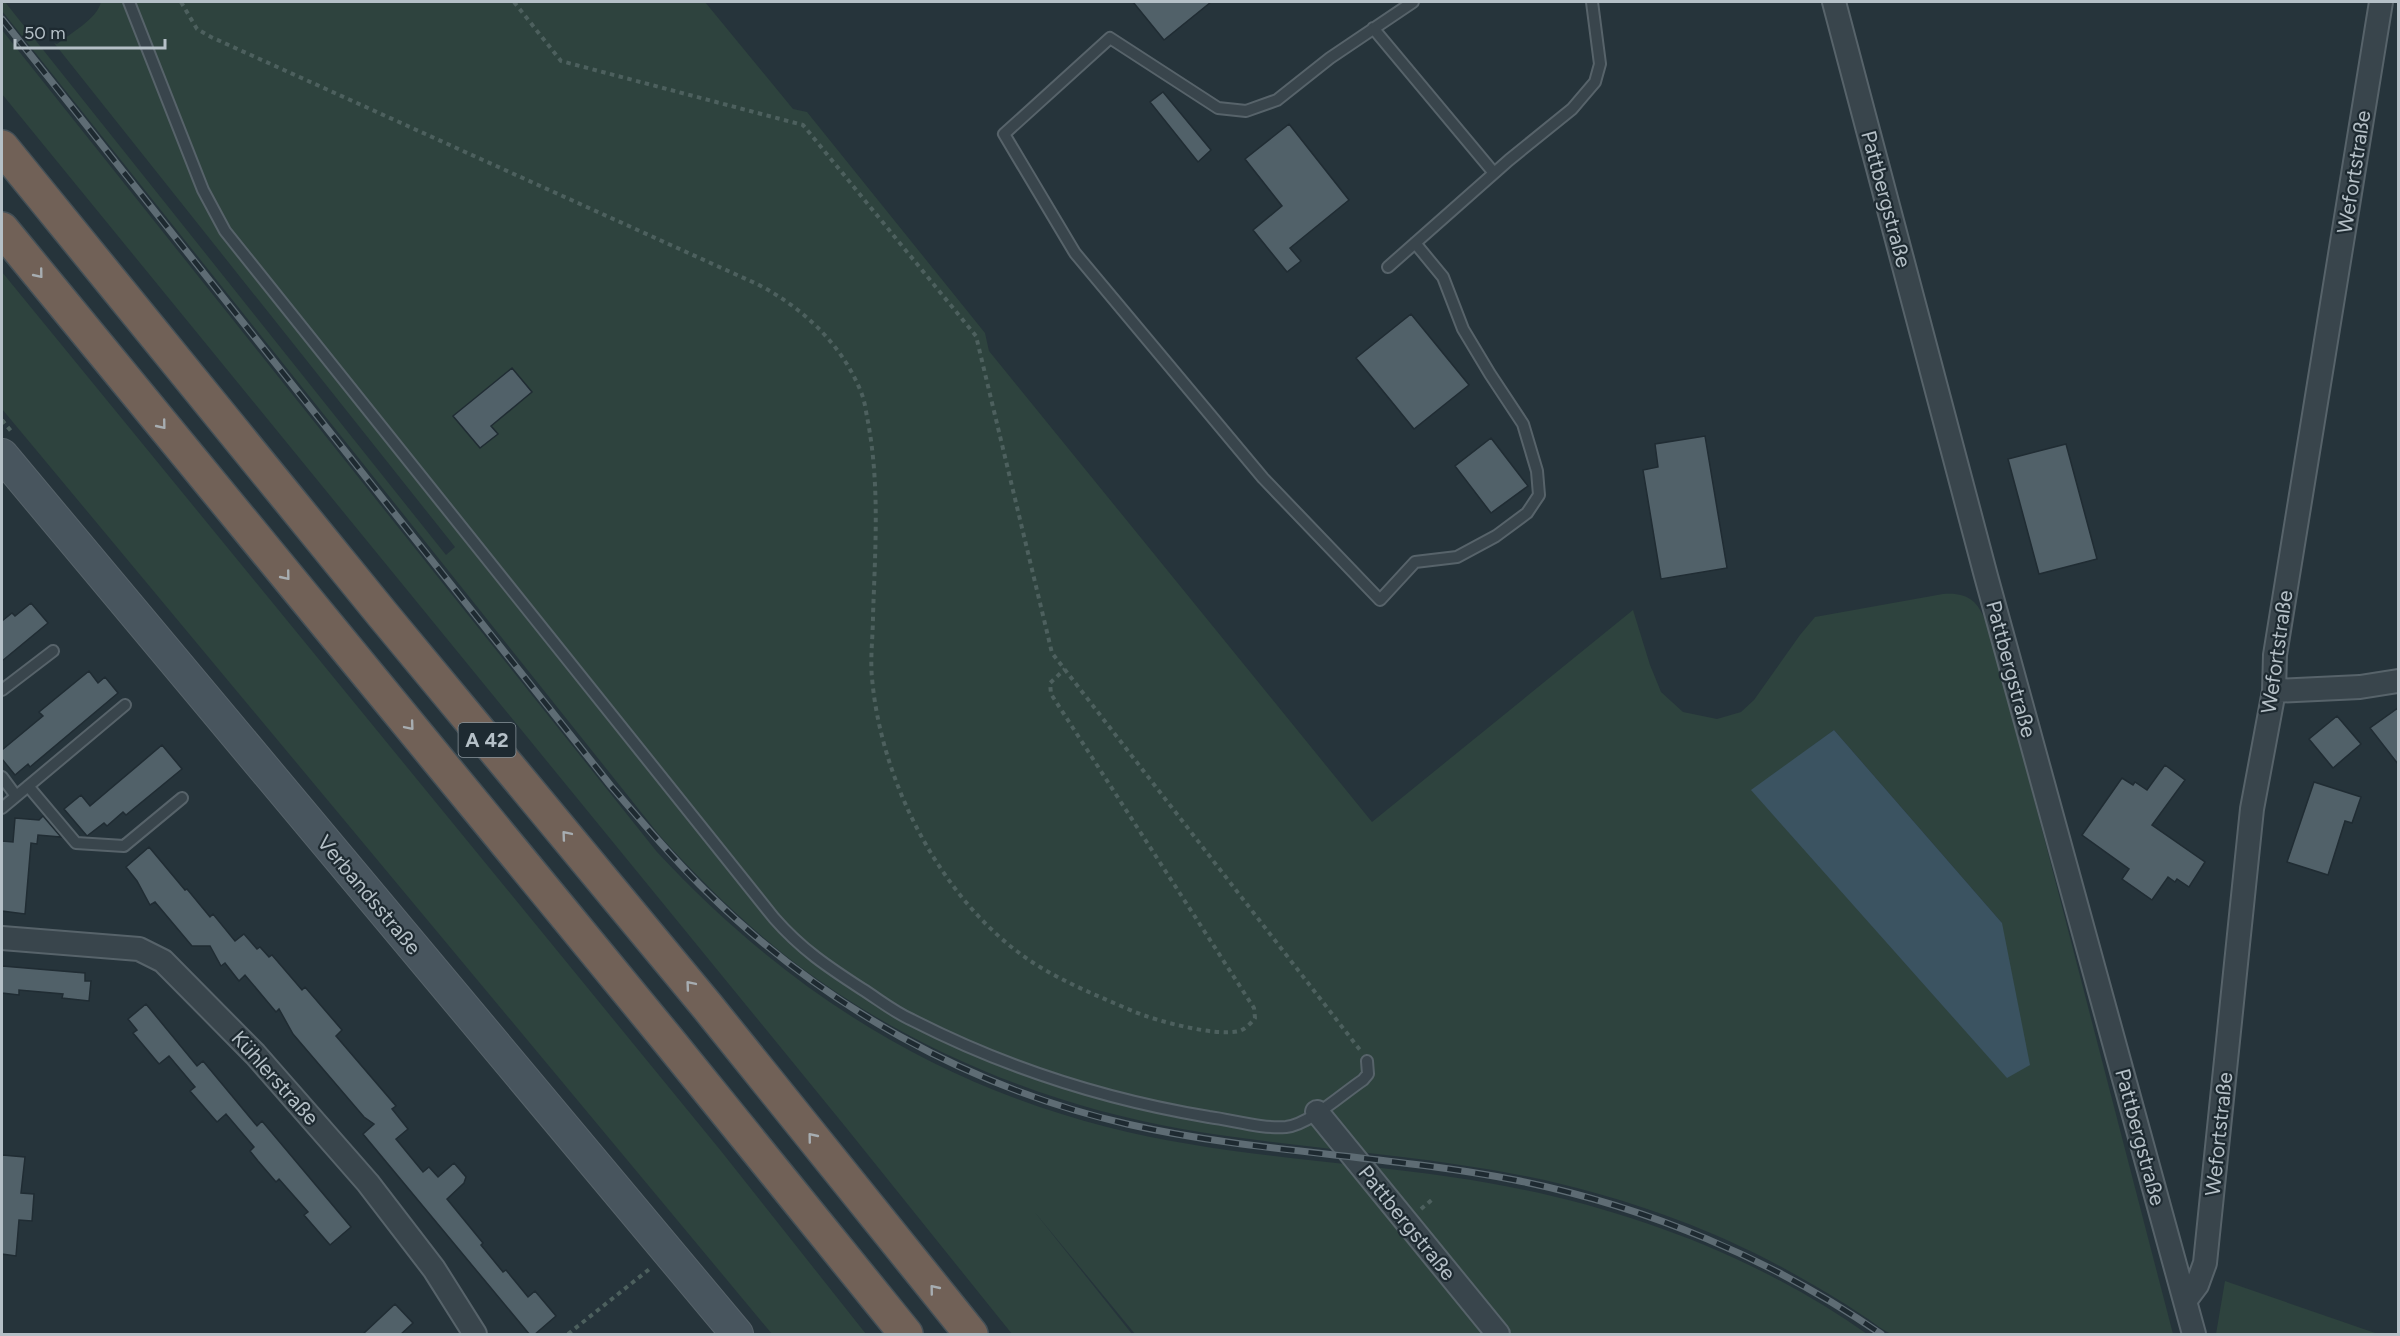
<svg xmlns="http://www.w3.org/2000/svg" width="2400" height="1336" viewBox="0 0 2400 1336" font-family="Figtree,sans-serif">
<rect width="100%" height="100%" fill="#26343b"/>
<!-- green -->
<path fill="#2e433e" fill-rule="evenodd" d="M2,2H5L446,555L455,547L54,43L57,44C71,33 97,19 101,2H705L793,109L807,112L985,333L989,351L1372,822L1633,610L1650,665L1661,692L1683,712L1717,719L1741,712L1754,700L1800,635L1815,617L1943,594C1954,593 1965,594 1974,602C1992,619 2006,691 2013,718L2173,1334C2104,1334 2036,1334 1967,1334C1948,1334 1928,1334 1909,1334C1904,1334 1898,1336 1893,1334C1884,1332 1873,1322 1865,1317C1840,1300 1814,1285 1787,1270C1718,1232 1642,1204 1565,1185C1439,1154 1309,1151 1182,1129C1061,1108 941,1061 839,994C772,951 714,895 660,836L2,11ZM1834,730L2002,923L1752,791Z
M2,30L657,852C783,987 927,1081 1107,1127C1220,1156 1337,1160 1451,1177C1599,1198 1745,1248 1867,1334H1135L1033,1210L1132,1334H1012L844,1125L2,94Z
M2,272L721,1151L866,1334H772L2,409Z
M2225,1281L2378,1334H2216Z"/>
<!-- water -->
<path fill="#3b5361" d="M1834,730L2002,923L2030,1065L2007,1078L1751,790Z"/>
<!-- building -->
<path fill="#516169" stroke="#202c33" stroke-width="1.5" d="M1133,2H1211L1164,40Z
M1163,92L1211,150L1198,162L1150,102Z
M1289,124L1349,200L1290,248L1301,261L1287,272L1253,230L1282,206L1245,159Z
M1411,314L1469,385L1414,429L1356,358Z
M512,368L532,392L491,426L498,434L480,448L453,416Z
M1705,436L1727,568L1661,579L1643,470L1658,467L1655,444Z
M1491,438L1528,486L1491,513L1455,466Z
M2066,444L2097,559L2039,574L2008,459Z
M31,603L48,623L2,661V621L12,613L15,616Z
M89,671L98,683L105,677L118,693L30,767L28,764L15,775L2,759V750L43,716L39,712Z
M2398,708V764L2370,728Z
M2337,716L2361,744L2333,768L2309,739Z
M162,745L182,769L126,815L123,812L107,826L104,823L87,836L64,809L81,795L90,806Z
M2165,765L2185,780L2152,825L2205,862L2189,887L2177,879L2175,882L2168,877L2152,900L2122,879L2129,869L2082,835L2122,778L2133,785L2135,782L2147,790Z
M2314,782L2361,797L2352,823L2345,821L2328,875L2287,862Z
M43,816L61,837L38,835L37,844L31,843L25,914L2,911V841L13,842L15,818L39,820Z
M149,847L185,890L187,889L210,917L213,914L235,941L244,934L257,949L260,947L269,957L272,955L302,990L305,987L342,1030L336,1036L396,1106L392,1109L408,1129L396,1139L423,1172L429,1167L438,1177L454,1163L466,1177L464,1183L447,1199L483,1243L481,1245L503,1272L506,1270L528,1297L535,1291L556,1316L534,1335H530L363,1134L374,1124L364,1117L293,1034L279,1009L276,1012L245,975L239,981L225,963L221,966L210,946H192L155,902L150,905L137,881L126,867Z
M2,966L85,973V981H91L89,1001L62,998L63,994L19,990V995L2,993Z
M146,1004L197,1066L203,1061L257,1126L262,1121L351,1227L330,1245L304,1215L308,1212L279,1179L276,1182L258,1161L250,1151L254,1147L226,1114L217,1122L190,1091L195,1087L169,1056L159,1064L133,1033L137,1030L128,1019Z
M2,1155L25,1157L21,1193L34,1194L32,1221L19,1220L16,1256L2,1254Z
M395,1304L413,1323L400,1335H362Z"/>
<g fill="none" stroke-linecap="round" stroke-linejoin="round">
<defs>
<path id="service" d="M129,2L203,190L225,231L774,918C801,949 828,967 862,989C878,999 894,1012 912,1020C1004,1067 1107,1100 1209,1117C1233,1120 1261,1129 1286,1127C1310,1124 1342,1094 1363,1080L1368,1074L1367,1061
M1413,2L1330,58L1277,100L1246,111L1218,108L1110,38L1004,134L1075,253L1263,478L1380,600L1415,562L1457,557L1496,536L1527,513L1539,495L1537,471L1523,424L1490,374L1463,329L1443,277L1415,243
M1373,28L1494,173
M1388,267L1509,160L1572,109L1595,82L1600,64L1592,2
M2,690L53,651
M2,777L16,796
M28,786L76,843L124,846L182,798
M2,808L125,705"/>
<path id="minor" d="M1834,2L1986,576L2194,1334
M2274,691L2360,687L2398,681
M2,938L139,949L163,961L255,1054L368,1183L434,1269L475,1334
M1317,1112L1498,1334
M2185,1301L2197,1285L2205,1263L2252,809L2274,691L2275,655L2381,2"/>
<path id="secondary" d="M2,455L737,1334"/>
<path id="motorway" d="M2,147L383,615L707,1006L971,1334
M2,229L668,1040L906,1334"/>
</defs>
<!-- service casing -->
<use href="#service" stroke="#57636a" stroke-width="14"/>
<!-- minor casing -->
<use href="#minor" stroke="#57636a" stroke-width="26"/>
<!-- secondary casing -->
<use href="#secondary" stroke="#57636a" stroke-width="34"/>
<!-- motorway casing -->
<use href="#motorway" stroke="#445057" stroke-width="36"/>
<!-- path -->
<path stroke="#4d605e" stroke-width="4" stroke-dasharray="4.5 4.5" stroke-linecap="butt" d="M181,2L197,29L211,37L757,284C802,307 842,344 861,392C865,401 866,413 868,422C880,486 875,552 873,616C873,636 870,658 872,678C881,782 941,900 1029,960C1062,982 1098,996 1135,1012C1157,1021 1216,1037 1239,1031C1246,1029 1251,1023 1255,1018L1254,1008L1051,694L1050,683L1065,669
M514,2L561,61L803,125L976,336L1052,653L1360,1050
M2,420L11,431
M1421,1209L1434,1198
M568,1334L652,1267"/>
<!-- service -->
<use href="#service" stroke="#39454c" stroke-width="10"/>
<!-- minor -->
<use href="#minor" stroke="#39454c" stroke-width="22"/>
<!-- secondary -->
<use href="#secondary" stroke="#48555e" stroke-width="32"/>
<!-- motorway -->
<use href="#motorway" stroke="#716157" stroke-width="33"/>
<defs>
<path id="rail" d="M2,19L611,786C642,822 673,859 707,892C821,1005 970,1088 1127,1124C1254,1153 1387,1155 1515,1180C1646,1206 1772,1259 1881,1334"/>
</defs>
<!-- rail casing -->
<use href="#rail" stroke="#5e6c74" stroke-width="7"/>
<!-- rail -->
<use href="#rail" stroke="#1e2a31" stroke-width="4.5" stroke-dasharray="14" stroke-linecap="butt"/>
</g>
<!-- one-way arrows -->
<defs><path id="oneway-chevron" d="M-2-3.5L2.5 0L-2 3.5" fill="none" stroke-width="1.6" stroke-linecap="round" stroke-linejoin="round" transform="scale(1.5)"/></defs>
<g stroke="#a7adb1">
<use href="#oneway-chevron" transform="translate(39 274) rotate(51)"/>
<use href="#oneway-chevron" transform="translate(162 425) rotate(51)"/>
<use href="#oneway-chevron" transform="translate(286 576) rotate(51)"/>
<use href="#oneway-chevron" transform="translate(410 726) rotate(50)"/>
<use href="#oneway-chevron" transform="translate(566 835) rotate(-130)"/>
<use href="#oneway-chevron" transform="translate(690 985) rotate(-130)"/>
<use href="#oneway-chevron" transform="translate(812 1137) rotate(-129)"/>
<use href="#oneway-chevron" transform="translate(934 1289) rotate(-129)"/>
</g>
<g text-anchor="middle" stroke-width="4.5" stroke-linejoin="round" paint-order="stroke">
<!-- shield labels -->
<rect fill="#1e2a31" stroke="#88939a" stroke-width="1.5" x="458.5" y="723" width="57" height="34" rx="4.5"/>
<g font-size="20" font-weight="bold" fill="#b5c0c7">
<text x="487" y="747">A 42</text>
</g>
<!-- street labels -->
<g font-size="21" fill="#b5c0c7" stroke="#1e2a31">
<text transform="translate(2354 172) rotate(-81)" y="7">Wefortstraße</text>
<text transform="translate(1886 199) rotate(75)" y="7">Pattbergstraße</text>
<text transform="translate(2277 652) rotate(-82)" y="7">Wefortstraße</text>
<text transform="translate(2011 669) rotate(75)" y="7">Pattbergstraße</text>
<text transform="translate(369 895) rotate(50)" y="7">Verbandsstraße</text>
<text transform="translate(275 1078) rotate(48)" y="7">Kühlerstraße</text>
<text transform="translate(2219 1134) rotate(-84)" y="7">Wefortstraße</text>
<text transform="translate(2140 1137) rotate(75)" y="7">Pattbergstraße</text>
<text transform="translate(1407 1223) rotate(51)" y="7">Pattbergstraße</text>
</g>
</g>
<!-- border -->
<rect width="2400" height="1336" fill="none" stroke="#b5c0c7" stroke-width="6"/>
<!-- scale -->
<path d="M15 39v9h150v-9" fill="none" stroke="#b5c0c7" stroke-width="3"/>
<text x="24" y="39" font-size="18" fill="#b5c0c7" stroke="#1e2a31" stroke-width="4.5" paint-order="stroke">50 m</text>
</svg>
